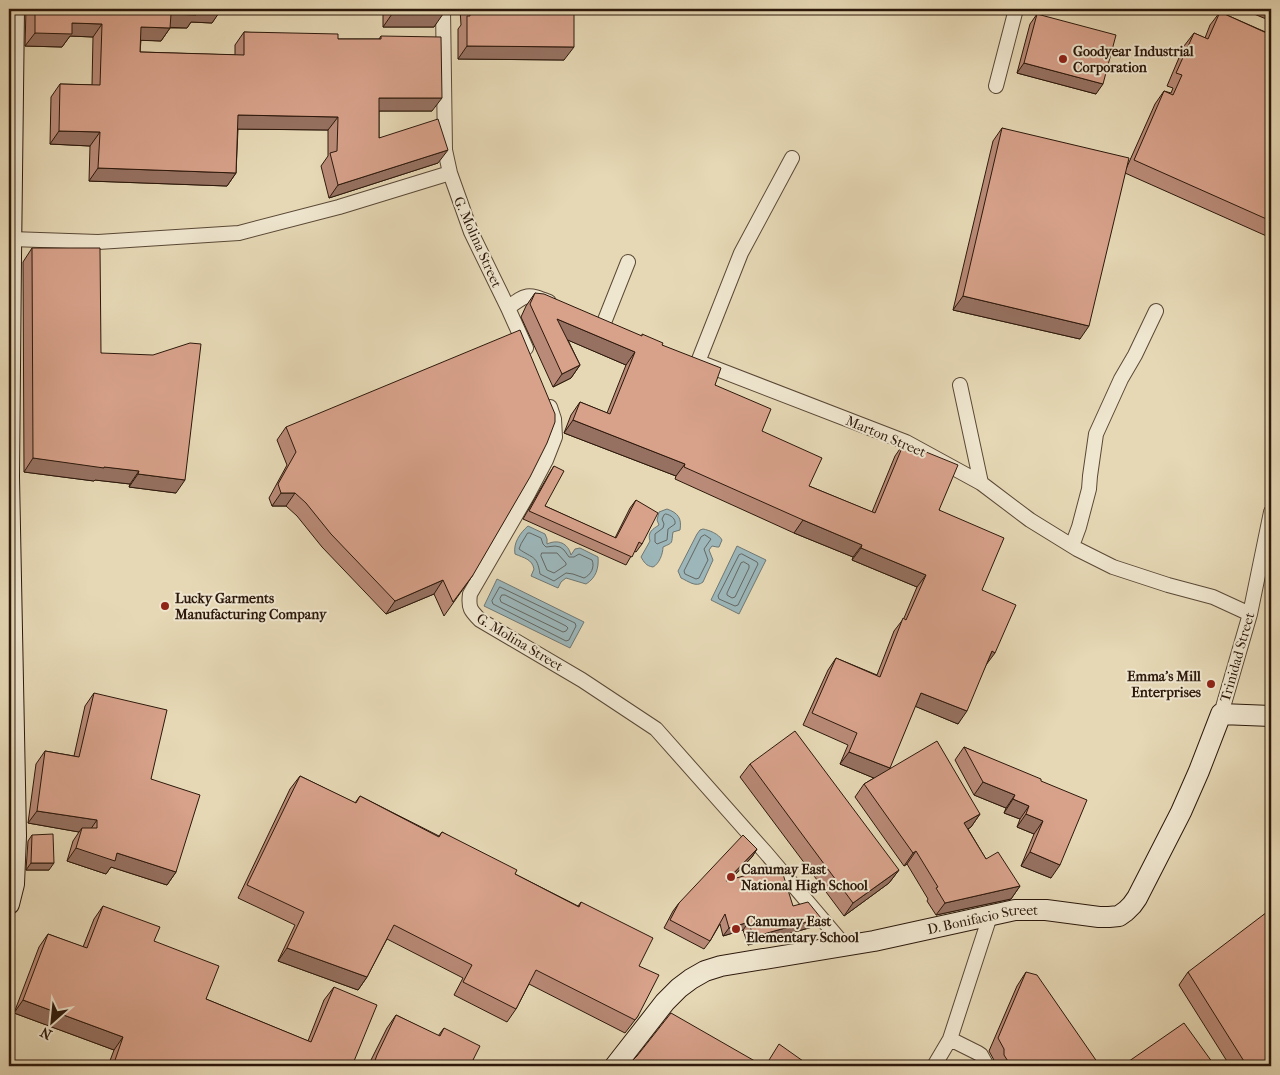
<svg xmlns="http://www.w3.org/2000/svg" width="1280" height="1075" viewBox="0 0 1280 1075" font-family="'IM FELL French Canon',serif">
<rect width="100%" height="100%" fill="#e6d8b5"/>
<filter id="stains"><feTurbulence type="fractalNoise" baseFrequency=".004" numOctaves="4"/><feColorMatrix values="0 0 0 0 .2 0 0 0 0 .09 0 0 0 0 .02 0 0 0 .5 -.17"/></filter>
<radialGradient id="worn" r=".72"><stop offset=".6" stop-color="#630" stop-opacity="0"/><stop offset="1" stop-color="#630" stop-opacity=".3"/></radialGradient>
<!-- water -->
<path fill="#9cb6b9" stroke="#6f7773" d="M667,509C678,513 682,518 680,530L673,532C671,544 674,542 663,547C663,554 659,564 653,567C646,566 644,562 641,557L650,541C647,532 653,529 659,525L657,520L659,512Z
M528,526L545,534L547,539V544C558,539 568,543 571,555L575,549L580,548L598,557C599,568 596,578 586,584L566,578L561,582L558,588L531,576L534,569C532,559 524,558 515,554C513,543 520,533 528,526Z
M703,529C709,530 719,534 722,540L719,547H717L712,546L709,550L713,560L703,582C696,588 688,581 681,578L678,571L697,534L700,530Z
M737,546L766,560L739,614L711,600Z
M497,579L584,622L570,648L484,606Z"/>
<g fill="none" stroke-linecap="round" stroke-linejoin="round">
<!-- shore -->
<path stroke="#646762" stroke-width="1" d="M666,514C671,515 676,519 675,524L668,529L667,540L657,544L655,542V534L663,528L664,524L662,519L664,515Z
M528,533H530L541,538L543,544L546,547L555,546L560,547L564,550L569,557H574L579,554L592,560C595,567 591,575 584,578L573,574L566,573L554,581L540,574C537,555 533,559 519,549L521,544Z
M705,535L711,539L704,549L708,560L699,578L696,579L685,574L684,571L701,537Z
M542,553H557L566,563V565L554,573L547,570L541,556Z
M742,554L757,562L758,564L738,605L735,606L719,599L718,596L739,555Z
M744,562L749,565V568L735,597L732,598L727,595V593L741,563Z
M500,587L575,623L576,626L569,640L566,641L493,604L492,601Z
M502,595H505L566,626L568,628L566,631L563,632L501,602L500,599Z"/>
<defs>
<path id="street" d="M443,9L445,150L450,173L471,232L508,308L526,348
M996,86L1016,9
M11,239L98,242L239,233L339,207L450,173
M508,308C526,294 527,293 549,302
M603,325L628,262
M698,362L741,253L792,158
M704,364L906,442L981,483L1030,520L1077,549L1113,567L1168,585L1213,597L1250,614
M960,385L981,483
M550,407L554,419L555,437L546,460L528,494L470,594C468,608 471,611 480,620L582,680L656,729L766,853L845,946
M1072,546L1079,527L1089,489L1090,476L1096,434L1121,379L1135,355L1156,311
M1221,714L1250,614L1271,512
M950,1039L978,1053L981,1055L987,1066
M934,1066L950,1039L990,916"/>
<g id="secondary">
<path d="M9,904L14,884L16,836L9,477L11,257L14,9"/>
<path id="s1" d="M615,1066L665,1002L679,988L691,979L705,971L721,966L874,941L1015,910H1046L1099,917H1109L1119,916L1126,911L1132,905L1137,898L1181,812L1199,771L1221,714L1271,716"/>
</g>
</defs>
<!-- street casing -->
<use href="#street" stroke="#5a4836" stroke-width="16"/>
<!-- secondary casing -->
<use href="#secondary" stroke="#2c180b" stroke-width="22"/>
<!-- street -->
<use href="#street" stroke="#efe6cf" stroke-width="14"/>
<!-- secondary -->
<use href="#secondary" stroke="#efe6cf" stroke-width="20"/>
</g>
<!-- wall -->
<path fill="#b98a77" stroke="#2c180b" d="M26,9H221L212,23L191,22L187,28H170L161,41L141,40L140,52L235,55V45L244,32L338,39H379L381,36L432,111H379V138L438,163L329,198L321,166L328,156V130L238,129L236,173L227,186L89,181L90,146L50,144L51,97L60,84L92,85L93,37L70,36L62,47L25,46Z
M383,9H443L434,27H383Z
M460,9H574L564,60L458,59V29L461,25Z
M1220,12L1270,34L1271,31V238L1125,173L1080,339L953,310L993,141L1002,128L1126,169L1155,104L1164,91L1171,93L1173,88L1167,86L1184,46L1194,33L1205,38L1210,25Z
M1037,14L1096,94L1017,73L1030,24Z
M32,248L101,353L176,493L129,487L130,484L95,480L94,481L24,472L23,262Z
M535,293L662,345L715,385L762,431L809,486L872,512L895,456L904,443L982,590L986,665L958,724L915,706L889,769L980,814L971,827L968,829L986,859L1020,886L1011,899L936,915L927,901L928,899L907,864L904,866L855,797L864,784L874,778L840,764L848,745L803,725L828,670L836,658L877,675L894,631L904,618L917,587L852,560L853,557L794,533L675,479L676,476L564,433L571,415L580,402L607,413L626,365L568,340L580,365L571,378L553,387L521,317L526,306Z
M286,427L473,575L444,616L434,594L386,614L322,547L297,516L286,506H272L269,498L287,465L277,440Z
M554,466L545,506L615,538L630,508L636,500L642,544L636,552L634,551L626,565L523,519L549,474Z
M94,693L151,779L176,872L167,885L111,867L106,874L67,861L73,841L79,832L28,823L36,764L45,751L74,756L85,706Z
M964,747L1041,781L1051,878L1021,866L1034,834L1017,827L1020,819L1004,813L1006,808L974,795L955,760Z
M750,764L899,870L889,883L844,916L740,777Z
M300,776L355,803L360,796L439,836L442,832L515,874L578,906L581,902L639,966L638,1016L625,1033L529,984L516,1009L507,1022L454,995L463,978L387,939L367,977L358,990L278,961L295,925L238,898L290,789Z
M32,835L49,870H26L28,841Z
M757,849L752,857L729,881L821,918L816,926L748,945L743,930L723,936L720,924L710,941L704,949L664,928L673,911L679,903Z
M103,906L154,941L206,999L308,1041L324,1000L334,987L352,1066H108L114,1050L14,1013L39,947L48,934L83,947L94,919Z
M1026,972L1100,1066H995V1062L989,1051L1017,986Z
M1188,972L1271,1066H1230L1179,985Z
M396,1015L438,1036L444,1028L473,1060L486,1066H368L387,1028Z"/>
<!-- shaded-wall -->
<path fill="#967161" stroke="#2c180b" d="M196,9L221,10L212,23L191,22L187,28L161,27L171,14Z
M1242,9H1271V21Z
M392,14H443L434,27H383Z
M72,23L102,24L93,37L70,36L62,47L25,46L35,33Z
M141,27L170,28L161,41L132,40Z
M467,46L574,47L564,60L458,59Z
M1024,63L1103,84L1096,94L1017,73Z
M379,98H442L432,111H370Z
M238,115L338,117L328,130L229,129Z
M59,131L100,132L90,146L50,144Z
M448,150L438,163L329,198L338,185Z
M98,168L236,173L227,186L89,181Z
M963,296L1089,326L1080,339L953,310Z
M557,319L635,352L626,365L549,332Z
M580,365L571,378L553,387L562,374Z
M573,420L685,464L676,476L564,433Z
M33,458L139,471L130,484L95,480L94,481L24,472Z
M138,474L185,480L176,493L129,487Z
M281,493H295L286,506H272Z
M803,520L862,545L853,557L794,533Z
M861,548L926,575L917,587L852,560Z
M443,580L434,594L386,614L395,601Z
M992,651L995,653L986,665Z
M921,693L967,711L958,724L912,705Z
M849,752L890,768L881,781L840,764Z
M983,782L1015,795L1006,808L974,795Z
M1013,799L1029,806L1020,819L1004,813Z
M37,811L97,820L88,833L82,828L79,832L28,823Z
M980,814L971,827L956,836L964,823Z
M1026,814L1043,821L1034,834L1017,827Z
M9,841H13L9,846Z
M76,848L117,853L176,872L167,885L111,867L106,874L67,861Z
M757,849L752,857L721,889L726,881Z
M916,851L907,864L904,866L913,853Z
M1030,852L1060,865L1051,878L1021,866Z
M31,863H54L49,870H26Z
M899,870L889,883L844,916L853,903Z
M1020,886L1011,899L936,915L945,903Z
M821,918L816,926L748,945L753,937Z
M749,922L743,930L723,936L729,928Z
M287,948L367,977L358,990L278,961Z
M23,1000L123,1037L114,1050L14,1013Z"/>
<!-- building -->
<path fill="#d7a18a" stroke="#2c180b" d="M35,9H221V10L196,9V15L171,14L170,28L141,27L140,52L244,55V32L338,34V39H381V36L441,37L442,98H379V138L438,119L448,150L338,185L330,153L337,151L338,117L238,115L236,173L98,168L100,132L59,131L60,84L100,85L102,24L72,23V34L35,33Z
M392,9H443V14H392Z
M470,9H574V47L467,46V16H470Z
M1220,12L1271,35V221L1134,160L1164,91L1173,95L1182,75L1176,73L1194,33L1208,39Z
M1037,14L1116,35L1103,84L1024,63Z
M9,20H11L9,211Z
M1002,128L1129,158L1089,326L963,296Z
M32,248H100L101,353L153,355L190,343L201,344L185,480L138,474L139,471L104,467V468L33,458Z
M535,293L544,294L642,336V334L663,343L662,345L721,368L715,385L771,409L762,431L822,458L809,486L875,513L904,443L958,465L939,510L1004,538L982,590L1016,605L995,653L992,651L967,711L921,693L890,768L849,752L857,733L812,713L836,658L880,677L903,618L906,620L926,575L861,548L862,545L803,520L684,467L685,464L573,420L580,402L610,414L635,352L557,319L580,365L562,374L530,304Z
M520,330L555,414V422L547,443L530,477L473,575L453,602L443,580L395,601L331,534L306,503L295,493H281L278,484L296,452L286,427Z
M554,466L564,471L545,506L616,538L636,500L658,513L642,544L639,542L632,557L529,511Z
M9,586L13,823V841H9Z
M94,693L167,710L151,779L200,795L176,872L117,853L115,861L76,848L82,828H97V820L37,811L45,751L79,757Z
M795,731L899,870L853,903L750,764Z
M937,741L980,814L964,823L986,859L998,852L1020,886L945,903L936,888L938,887L916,851L913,853L864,784Z
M964,747L1041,779V781L1087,800L1060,865L1030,852L1043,821L1026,814L1029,806L1013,799L1015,795L983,782Z
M300,776L356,803L360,796L439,837L442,832L517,870L515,874L579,907L581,902L653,938L639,966L659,975L638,1016L635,1020L536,970L516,1009L463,982L472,965L394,925L367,977L287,948L304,912L247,885Z
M53,834L54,863H31L32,835Z
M743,835L757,849L726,881L778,866L782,871L793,906L808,902L821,918L753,937L749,922L729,928L725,914L710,941L670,920L679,903Z
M103,906L160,927L154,941L219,966L206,999L311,1042L334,987L377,1005L352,1066H113L123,1037L23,1000L48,934L87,948Z
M1271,909V1066H1247L1188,972Z
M1026,972L1037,975L1100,1066H1011L1004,1055V1049L998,1038Z
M671,1013L760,1064L761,1062L766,1065L779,1044L810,1066H627L637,1056Z
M396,1015L440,1036L444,1028L480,1046L473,1060L486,1066H373L377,1055Z
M1184,1023L1215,1066H1122Z"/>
<!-- markers -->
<g fill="#8f2418" stroke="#efe6cf" stroke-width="2">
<circle cx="1063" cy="59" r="5"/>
<circle cx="165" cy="606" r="5"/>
<circle cx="1211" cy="684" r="5"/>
<circle cx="731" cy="877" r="5"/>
<circle cx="736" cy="929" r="5"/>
</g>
<g text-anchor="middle" stroke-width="4" stroke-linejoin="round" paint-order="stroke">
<!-- poi labels -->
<g font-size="14" font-weight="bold" fill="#2c180b" stroke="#efe6cf" text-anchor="start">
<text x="1073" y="56">Goodyear Industrial<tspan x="1073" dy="16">Corporation</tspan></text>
<text x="175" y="603">Lucky Garments<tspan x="175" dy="16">Manufacturing Company</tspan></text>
<text x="1201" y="681" text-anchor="end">Emma's Mill<tspan x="1201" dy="16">Enterprises</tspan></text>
<text x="741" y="874">Canumay East<tspan x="741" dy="16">National High School</tspan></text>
<text x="746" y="926">Canumay East<tspan x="746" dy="16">Elementary School</tspan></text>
</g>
<!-- street labels -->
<g font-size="14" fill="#2c180b" stroke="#efe6cf">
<text transform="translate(478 242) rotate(66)" y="5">G. Molina Street</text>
<text transform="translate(886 436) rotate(23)" y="5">Marton Street</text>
<text transform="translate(520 642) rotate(31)" y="5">G. Molina Street</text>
<text transform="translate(1237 657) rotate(-74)" y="5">Trinidad Street</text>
<text dy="5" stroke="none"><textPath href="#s1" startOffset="415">D. Bonifacio Street</textPath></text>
</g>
</g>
<!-- margin -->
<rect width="1280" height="1075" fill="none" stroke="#e6d8b5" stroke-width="30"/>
<rect x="10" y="10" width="1260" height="1055" fill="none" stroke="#2c180b" stroke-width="2.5"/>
<rect x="15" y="15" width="1250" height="1045" fill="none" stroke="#2c180b"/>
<!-- north arrow -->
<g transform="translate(52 1022) rotate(207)" stroke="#efe6cf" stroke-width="4" paint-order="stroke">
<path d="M0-4L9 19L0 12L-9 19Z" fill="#2c180b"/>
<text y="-8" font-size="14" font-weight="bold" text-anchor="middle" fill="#2c180b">N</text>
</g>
<rect width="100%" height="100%" filter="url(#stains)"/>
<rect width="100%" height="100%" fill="url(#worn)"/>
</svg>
